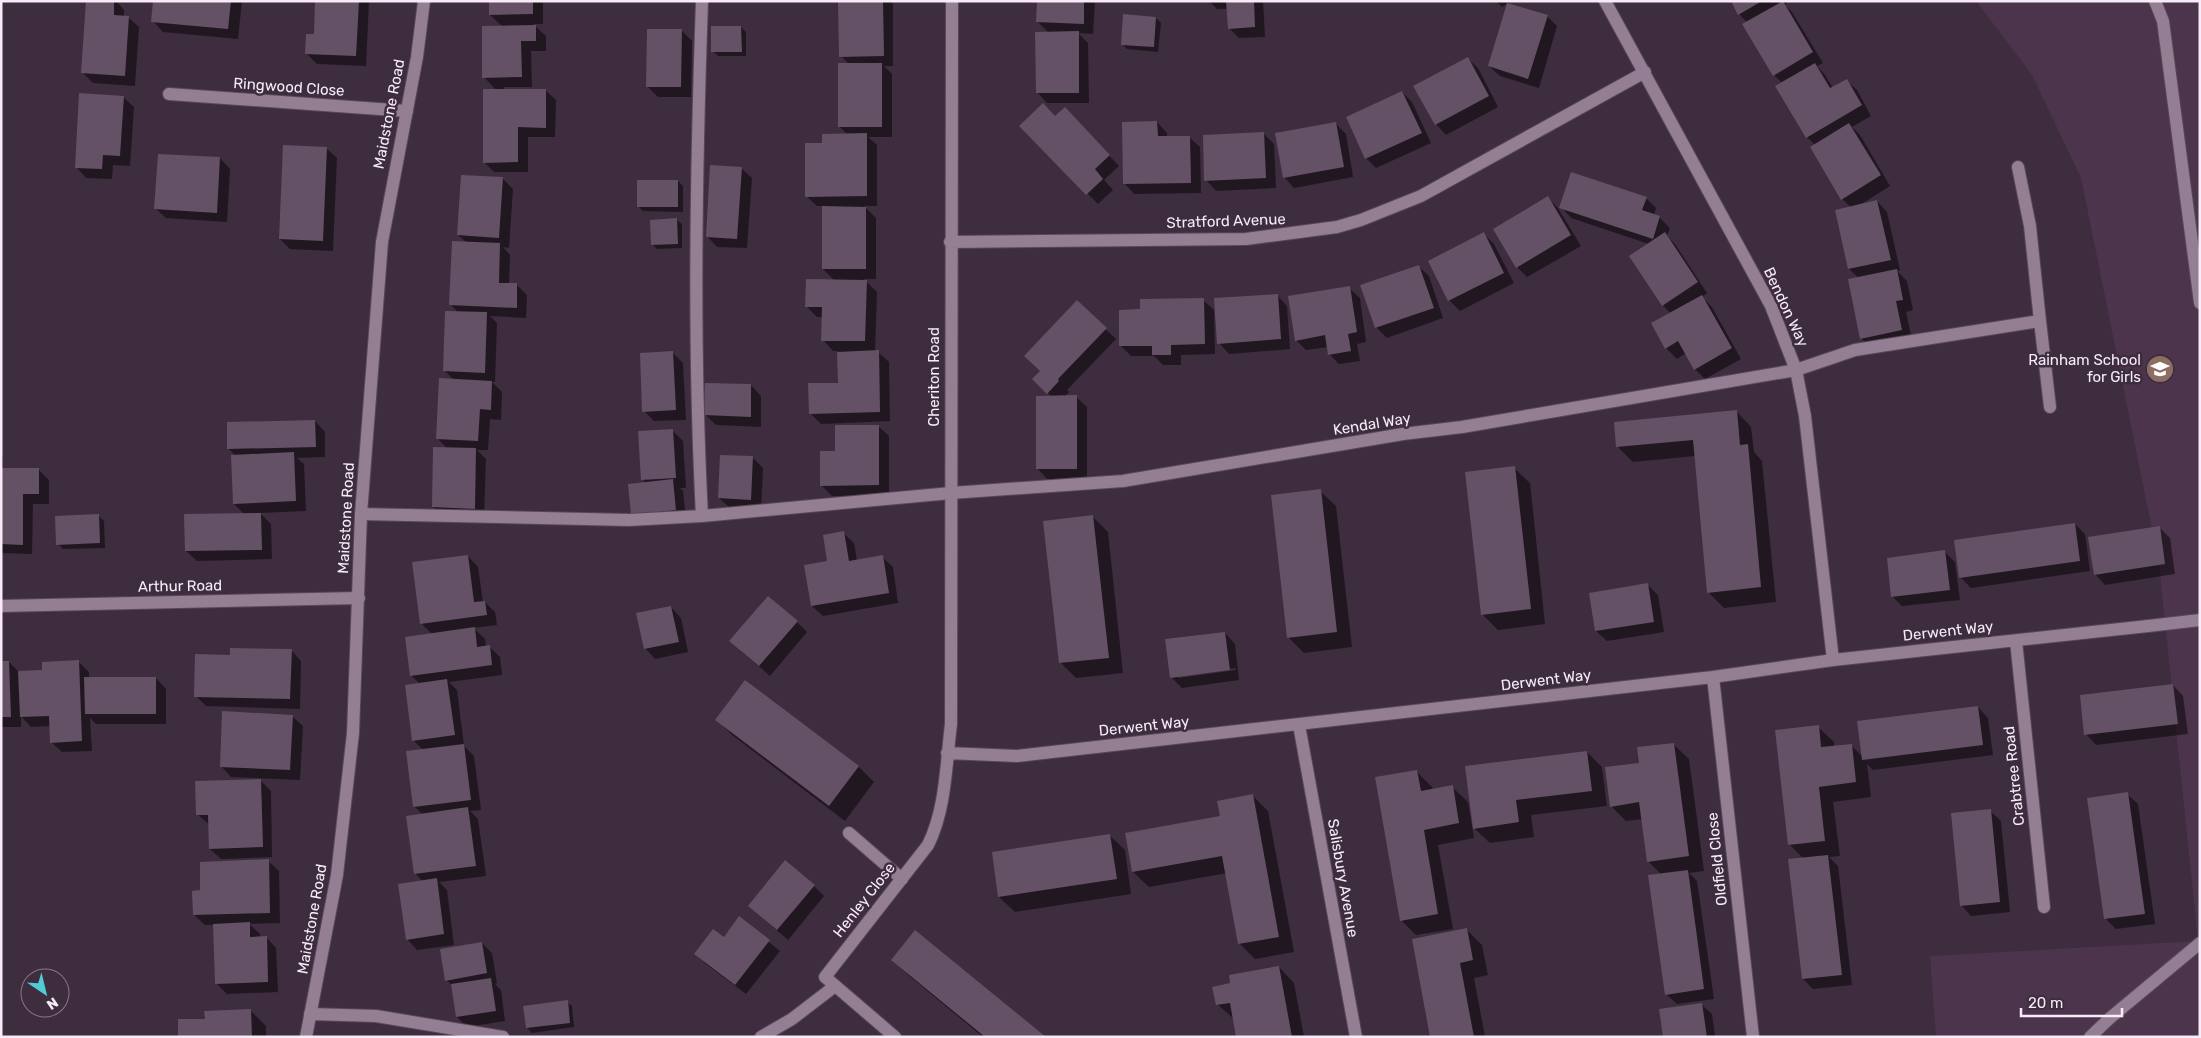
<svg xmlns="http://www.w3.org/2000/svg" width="2201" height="1038" viewBox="0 0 2201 1038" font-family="Rubik,sans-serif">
<rect width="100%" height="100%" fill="#3e2c3f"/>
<!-- built -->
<path fill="#4b344c" d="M1976,1H2200V1037H1936L1930,956L2198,941L2159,564L2081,178L2032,75Z"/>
<!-- shadow -->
<path fill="#0007" fill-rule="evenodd" d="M87,1H116L124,10V17H128L139,27L135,86L93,83L83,73Z
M154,1H242L238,39L163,32L153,21Z
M316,1H369L366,66L317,64L307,54L315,35Z
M490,1H543V24H533L546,36V51H531L532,87H504V90H545L556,100L555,137H528V172H494L484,162L496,90L484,77L503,27L490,15Z
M840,1H890L893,4V66H884L892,74V137H868L877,145V206H864L876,218V279H864L877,292L875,352H878L889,362L890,421L821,424L810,413L839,384L838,351H833L823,340V317H817L806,306L835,281L823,269V206H817L806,196L848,135L839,126L849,64L841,56Z
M1038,1H1095L1093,34L1078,33L1088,43L1089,103H1047L1037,92L1049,33L1037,21Z
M1209,1H1263L1265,37L1239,38L1229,28L1228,9H1217Z
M1496,1H1512L1502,7Z
M1732,1H1786L1787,3L1785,5L1792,12L1823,63L1817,66L1825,75L1833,88L1846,80L1857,90L1871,116L1852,127L1860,135L1890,186L1860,205L1877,201L1887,212L1900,270L1897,271L1907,281L1913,310L1906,312L1912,340L1871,349L1861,338L1859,278L1849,269L1851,207L1842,199L1815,145L1807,137L1782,83L1774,75L1744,25L1748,23L1739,14Z
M1547,16L1557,26L1539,88L1500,76L1489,66Z
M1156,18L1161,23L1158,52L1127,49L1122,44Z
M741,27L746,32V56H718L713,51Z
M681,30L692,41L691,97H658L648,87Z
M1467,58L1478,68L1498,107L1446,135L1436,124Z
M1402,92L1412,102L1431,143L1376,168L1366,158Z
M123,97L134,107L130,166L113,165L112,179L86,178L76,167Z
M1056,118L1075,119L1119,166L1104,180L1113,190L1098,204L1021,126Z
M1157,122L1167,133V137H1189L1200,147L1201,193L1134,194L1124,183Z
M1336,124L1346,134L1353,177L1294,188L1284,177Z
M1264,134L1274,144L1276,188L1216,191L1206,180Z
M326,148L337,158L333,251L290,249L280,239Z
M220,158L230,169L227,222L166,218L155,208Z
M741,168L752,178L747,248L717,247L707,236Z
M502,178L513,189L509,248L503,247L510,255L509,284L517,285L527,295L526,318L490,316L497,323L495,382H492L502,392L501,420L490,419L488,450H477L486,459L484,518L444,517L433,507L447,448L437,438L454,380L444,370L458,312L451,305L467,243L458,235Z
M678,181L683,186V212L643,211L638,206Z
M1548,198L1558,208L1581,246L1527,277L1517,267Z
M1646,198L1656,208L1654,215L1660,218L1670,228L1667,236L1675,244L1707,293L1702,297L1712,307L1741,359L1705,379L1695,369L1686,353L1677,359L1666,348L1653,324L1671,314L1663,305L1649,244L1571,218L1561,207Z
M677,220L682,224V248L657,249L652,244Z
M1484,234L1494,244L1514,283L1460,311L1449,300Z
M1418,266L1429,276L1443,318L1387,338L1376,327Z
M1349,288L1360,298L1366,342L1357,344L1360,361L1339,364L1329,354L1328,347L1306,350L1296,340Z
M1277,295L1287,306L1290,349L1229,354L1219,343Z
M1203,300L1214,310L1215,354L1181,355V365H1163L1154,356H1131L1121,346L1141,310Z
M1077,302L1116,339L1067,390L1069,392L1064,397H1076L1087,407V479H1047L1037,468L1052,397L1033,379L1041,371Z
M673,353L683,363L686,420L654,421L644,411Z
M751,385L761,396V427L716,425L706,415Z
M1736,411L1751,427L1754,452L1762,461L1776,602L1724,608L1708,592L1695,456L1633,462L1618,447Z
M315,421L325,432V457L297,458L304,464L306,511L260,513L271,524L272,559L197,561L186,551L244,514L234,504L236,456L228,448Z
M878,426L889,436V495L832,496L821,485L836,452Z
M672,430L683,441L686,488H680L683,491L686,520L642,524L646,483L642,479Z
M1,455L3,457V469L39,470L49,480V504H33L32,554L1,553Z
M753,458L763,468L761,510L730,508L719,498Z
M1514,468L1530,483L1545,624L1498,630L1482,614Z
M1320,491L1336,506L1352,647L1304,653L1288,637Z
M99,516L104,521L105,548L63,549L58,544Z
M1092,516L1108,532L1123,673L1076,678L1061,663Z
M2075,524L2085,534L2090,571L1971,588L1961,578Z
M2159,527L2170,538L2175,574L2105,585L2095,574Z
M843,533L854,543L857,561L882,557L893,567L898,603L823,616L812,606L828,562Z
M1945,552L1955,562L1960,600L1902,606L1892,596Z
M468,556L478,567L483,602H485L495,612L497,625L474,628L485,639L486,647L489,646L500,657L502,675L449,682L457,690L464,746L474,756L481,810L470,811L478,819L486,876L439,882L447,890L454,945L417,950L407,939L423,882L416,874L408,817L423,815L414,806L423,750L413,740L420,684L411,675L432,634L421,623Z
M1647,584L1658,595L1664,632L1607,641L1596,631Z
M671,607L681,618L688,652L655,659L645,648Z
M797,622L807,632L770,676L741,651Z
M1225,633L1235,644L1239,680L1182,688L1171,677ZM1236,668V670L1178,678V676Z
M291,650L301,661L300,709L206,706L196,696L231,657Z
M9,662L19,672H44L79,662L89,672V678H156L166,689V724H96L90,718L92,751L62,752L51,742V726L31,727L21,716V727H1V663Z
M2173,685L2183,696L2188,734L2096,745L2086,734Z
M1978,707L1988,718L1993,755L1873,770L1867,764L1871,797L1833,802L1840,856L1829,857L1838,866L1852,985L1813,989L1803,979L1804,859L1789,844L1818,727L1834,742V747L1851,745L1862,756Z
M292,716L303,726L300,780L231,777L221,766Z
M717,720L859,767L874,782L845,821L732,735Z
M1673,744L1689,759L1704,871L1689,873L1697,881L1714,999L1677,1004L1666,994L1662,875L1649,862L1643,819L1626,821L1611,806L1641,764Z
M1587,752L1602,767L1607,806L1531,815L1534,837L1490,843L1474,828Z
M1417,772L1432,787L1433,790L1452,787L1468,802L1474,838L1438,845L1453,929L1416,935L1401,920Z
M260,780L271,791L272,857L221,859L210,849V825L197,814Z
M2127,794L2138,804L2155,924L2116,929L2106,919Z
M1253,796L1268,811L1294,952L1255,959L1240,944L1227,873L1149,887L1133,872Z
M1990,811L2001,821L2010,912L1971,916L1961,905Z
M1109,835L1125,850L1131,894L1015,912L999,897Z
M268,861L279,871L280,923L249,924L260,934V937H266L276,948L278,992L227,994L217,984L215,925H205L194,915L202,891Z
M814,886L824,896L788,940L749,906Z
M739,918L780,951L746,994L706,964L695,954L724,939Z
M1467,930L1482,945L1488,975L1474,978L1485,1037H1431Z
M482,943L492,953L497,983L495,984L501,990L505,1021L467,1027L457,1017L453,986L446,980Z
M892,959L1044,1037H983L908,975Z
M1279,967L1294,983L1304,1037H1237L1234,1019L1217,1004L1231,984Z
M567,1002L572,1006L574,1027L532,1033L527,1028Z
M1701,1004L1712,1014L1715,1037H1665Z
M251,1011L266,1026V1037H180L206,1020Z"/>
<!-- building -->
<path fill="#655165" d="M86,1H114V15L129,16L125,76L81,73Z
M153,1H231L228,29L151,22Z
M315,1H359L356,56L305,54L306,34H314Z
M489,1H533V14L489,15Z
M838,1H883L884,56L839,57Z
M1037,1H1084V24L1036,22Z
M1226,1H1254L1255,27L1228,29Z
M1731,1H1762L1738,15Z
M1783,1L1813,52L1773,76L1742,24Z
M1507,3L1548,15L1528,79L1488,66Z
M1123,14L1156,17L1154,47L1121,45Z
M536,25V41H521L522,77L482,78V26Z
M711,26H741L742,52H711Z
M647,29H682L681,87H646Z
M1079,31V93H1036L1035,32Z
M1468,57L1489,96L1435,125L1413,86Z
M838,63H882V127H838Z
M1815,63L1830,88L1847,79L1862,105L1806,138L1775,86Z
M483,89H546V128L518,127V162L483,163Z
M1402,91L1422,133L1365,159L1346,117Z
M79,93L124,96L120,156L103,155L102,169L75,168Z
M1043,103L1055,116L1065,107L1110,155L1095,169L1103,179L1086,195L1019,126Z
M1157,121L1158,136H1190L1191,183L1123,184L1122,122Z
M1336,122L1344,167L1283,178L1275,133Z
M1849,123L1881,175L1841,200L1810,147Z
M1264,132L1266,178L1204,181L1203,135Z
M867,133V196L805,197V143H822V134Z
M283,145L327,147L323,241L279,239Z
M158,154L220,157L217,213L154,209Z
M710,165L742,167L737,239L706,237Z
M1571,172L1647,197L1642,210L1660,216L1653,239L1559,208Z
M461,175L503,177L499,238L457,235Z
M637,180H678V207H637Z
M1548,196L1571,235L1516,268L1493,229Z
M1877,200L1891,260L1848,269L1835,210Z
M822,206L866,207V269H822Z
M677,218L678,244L651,245L650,220Z
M1484,232L1504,273L1448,301L1428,261Z
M1665,232L1698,282L1662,306L1629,256Z
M452,241L500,243L499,283H517V308L449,305Z
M1419,265L1434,308L1375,328L1360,285Z
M1897,269L1903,300L1896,301L1902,330L1860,339L1848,279Z
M806,279L867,280L865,341H821L822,307H805Z
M1350,286L1357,332L1348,334L1351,351L1328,355L1325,335L1295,341L1288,296Z
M1278,294L1281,339L1217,344L1214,298Z
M1702,295L1732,348L1694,370L1678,341L1665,349L1651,323Z
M1204,298L1205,344L1171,345V355H1152V346H1119V310L1140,309V299Z
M1077,300L1107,328L1058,379L1059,381L1047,394L1032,379L1040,371L1024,356Z
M445,311L487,312L485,373L443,371Z
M879,350L880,412L809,414L808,383H838L837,352Z
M673,351L676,410L642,412L640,353Z
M439,378L492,381L491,410L480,409L478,441L436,439Z
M705,383L751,384V417L704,415Z
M1077,395V469H1036V396Z
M1737,410L1740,445L1748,444L1761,587L1707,593L1693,440L1616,447L1614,422Z
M315,420L316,447L227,449V422Z
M835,425H879V485L820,486V451H835Z
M673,429L676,478L641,480L638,431Z
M433,447L476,448L475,509L432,507Z
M294,452L296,501L233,504L231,455Z
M720,455L753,456L751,500L718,498Z
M1515,466L1531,609L1481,615L1465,472Z
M1,468H39V494H23V545L1,544Z
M673,479L676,510L631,515L628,484Z
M1321,489L1337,632L1287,638L1271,495Z
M261,513L262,550L185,551L184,514Z
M99,514L100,543L56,545L55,516Z
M1093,515L1109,658L1059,663L1043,521Z
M2075,523L2080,561L1959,578L1954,540Z
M2160,526L2165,564L2094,575L2088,537Z
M844,531L849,561L883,555L889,593L811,606L804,565L827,561L823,535Z
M1945,550L1950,590L1891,597L1887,558Z
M468,555L474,602L485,601L487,615L420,624L412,562Z
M1648,583L1654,622L1595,631L1589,593Z
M768,596L798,621L759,666L729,641Z
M671,606L679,642L644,649L636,613Z
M475,627L477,647L490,645L492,665L410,676L405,637Z
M1225,632L1230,670L1170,678L1165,639Z
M230,648L292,649L290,699L194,697L195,654L230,655Z
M79,660L82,741L50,743L49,716L20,717L18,671L42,670V662Z
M1,661H9L11,717H1Z
M84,677H156V714H85Z
M447,679L455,735L412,741L405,685Z
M745,680L859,766L829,806L715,720Z
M2173,684L2178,724L2084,735L2080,695Z
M1978,706L1983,745L1862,760L1857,721Z
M222,711L293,715L290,770L220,767Z
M1819,725L1821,747L1852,744L1856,782L1819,787L1825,841L1788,845L1775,730Z
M1674,743L1689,856L1647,862L1639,802L1610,807L1605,767L1639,763L1637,747Z
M464,744L471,800L413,807L406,751Z
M1587,751L1592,791L1516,800L1519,822L1473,829L1465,766Z
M1417,770L1421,791L1453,785L1459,823L1424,830L1438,914L1400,921L1375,777Z
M261,779L263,847L209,849L208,815H196L195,781Z
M2128,792L2145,914L2104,919L2087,798Z
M1253,794L1279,937L1238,944L1222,856L1132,872L1125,833L1220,816L1217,801Z
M468,807L476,866L414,874L406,816Z
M1991,809L2000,902L1960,906L1951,813Z
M1110,834L1117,879L998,897L992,852Z
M1828,855L1842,975L1802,979L1788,859Z
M269,859L270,913L193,915L192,891L200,890V862Z
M785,860L815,885L777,930L748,906Z
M1688,870L1704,989L1665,995L1648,875Z
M437,878L444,934L406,940L398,884Z
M739,916L770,940L735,985L694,954L713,929L724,937Z
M250,922V937L267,936L268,982L215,984L213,924Z
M1467,928L1473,960L1460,963L1474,1037H1430L1412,939Z
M915,930L1046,1037H985L891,960Z
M482,942L487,973L445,981L440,949Z
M1279,966L1292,1037H1236L1230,1003L1216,1005L1212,987L1230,983L1229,975Z
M491,978L496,1011L456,1017L451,984Z
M568,1000L570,1023L526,1028L523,1006Z
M1702,1003L1707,1037H1663L1659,1009Z
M251,1009L252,1037H178V1019H205L204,1011Z"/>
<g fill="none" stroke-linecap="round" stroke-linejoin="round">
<defs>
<path id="service" d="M2155,1L2163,21L2200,303
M2040,321L2050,407
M361,514L629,520L702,516L951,493L1123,481L1403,434L1462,427L1796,370L1855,350L2040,321L2030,226L2018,167
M702,516C693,345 696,173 702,1
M2148,626L2200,620
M849,833L902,879
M310,1014L376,1016L503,1037
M761,1037L792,1019L835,986
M2090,1037L2110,1018L2200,943"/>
<path id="minor" d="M1605,1L1771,306L1796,370L1805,416L1833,660
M169,94L407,111
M950,242L1246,239L1337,227L1361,220L1421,196L1645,72
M1,606L359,598
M2016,641L2044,907
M1713,677L1753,1037
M1299,725L1356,1037
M947,753L1017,756L1713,677L1833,660L2148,626
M895,1037L825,977L928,845C946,809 946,764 951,724L952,1"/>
<path id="tertiary" d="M306,1037L337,875L353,733L361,514L382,242L417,57L424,1"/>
</defs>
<!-- service casing -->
<use href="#service" stroke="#574857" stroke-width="14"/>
<!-- minor casing -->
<use href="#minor" stroke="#574857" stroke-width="14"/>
<!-- tertiary casing -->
<use href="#tertiary" stroke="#574857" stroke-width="14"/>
<!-- service -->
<use href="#service" stroke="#937e93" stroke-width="12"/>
<!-- minor -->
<use href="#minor" stroke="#937e93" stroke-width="12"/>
<!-- tertiary -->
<use href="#tertiary" stroke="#937e93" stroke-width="12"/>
</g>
<!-- icons -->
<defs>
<symbol id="school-disc" viewBox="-11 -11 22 22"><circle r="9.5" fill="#8d6e63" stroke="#3e2c3f"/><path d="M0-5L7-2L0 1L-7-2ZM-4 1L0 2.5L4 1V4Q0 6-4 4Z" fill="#fff"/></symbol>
</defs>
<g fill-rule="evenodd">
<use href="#school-disc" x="2144" y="353" width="32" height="32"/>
</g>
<g text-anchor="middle" stroke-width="5" stroke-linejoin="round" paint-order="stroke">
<!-- street labels -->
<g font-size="15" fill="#f7ebf7" stroke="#3e2c3f">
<text transform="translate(289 87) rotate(4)" y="5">Ringwood Close</text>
<text transform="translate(389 114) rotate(-79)" y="5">Maidstone Road</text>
<text transform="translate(1226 221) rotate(-2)" y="5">Stratford Avenue</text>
<text transform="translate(1786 307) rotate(65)" y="5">Bendon Way</text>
<text transform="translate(934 377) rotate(-90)" y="5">Cheriton Road</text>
<text transform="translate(1372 424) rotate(-9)" y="5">Kendal Way</text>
<text transform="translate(346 518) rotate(-87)" y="5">Maidstone Road</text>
<text transform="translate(180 586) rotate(-1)" y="5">Arthur Road</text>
<text transform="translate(1948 631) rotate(-6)" y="5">Derwent Way</text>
<text transform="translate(1546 680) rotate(-7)" y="5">Derwent Way</text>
<text transform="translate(1144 726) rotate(-6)" y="5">Derwent Way</text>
<text transform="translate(2014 776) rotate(-96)" y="5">Crabtree Road</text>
<text transform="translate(1717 859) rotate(-96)" y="5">Oldfield Close</text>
<text transform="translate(1343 878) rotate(80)" y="5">Salisbury Avenue</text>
<text transform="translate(864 900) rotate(-52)" y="5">Henley Close</text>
<text transform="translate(312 919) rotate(-80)" y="5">Maidstone Road</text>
</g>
<!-- poi labels -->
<g font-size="15" fill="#f7ebf7" stroke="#3e2c3f" text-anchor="end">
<text x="2141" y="365">Rainham School<tspan x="2141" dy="17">for Girls</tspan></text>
</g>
</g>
<!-- border -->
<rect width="2201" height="1038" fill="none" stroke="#f7ebf7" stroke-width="5"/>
<!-- north arrow -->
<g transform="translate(45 993) rotate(145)"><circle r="24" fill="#3e2c3f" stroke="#887889"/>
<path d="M0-4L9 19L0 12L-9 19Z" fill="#51ccd2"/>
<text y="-8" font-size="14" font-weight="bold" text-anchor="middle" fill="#f7ebf7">N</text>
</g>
<!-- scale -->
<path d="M2021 1008v8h101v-8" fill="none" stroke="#f7ebf7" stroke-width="2.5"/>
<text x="2028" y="1008" font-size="15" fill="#f7ebf7" stroke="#3e2c3f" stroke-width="4" paint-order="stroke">20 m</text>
</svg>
